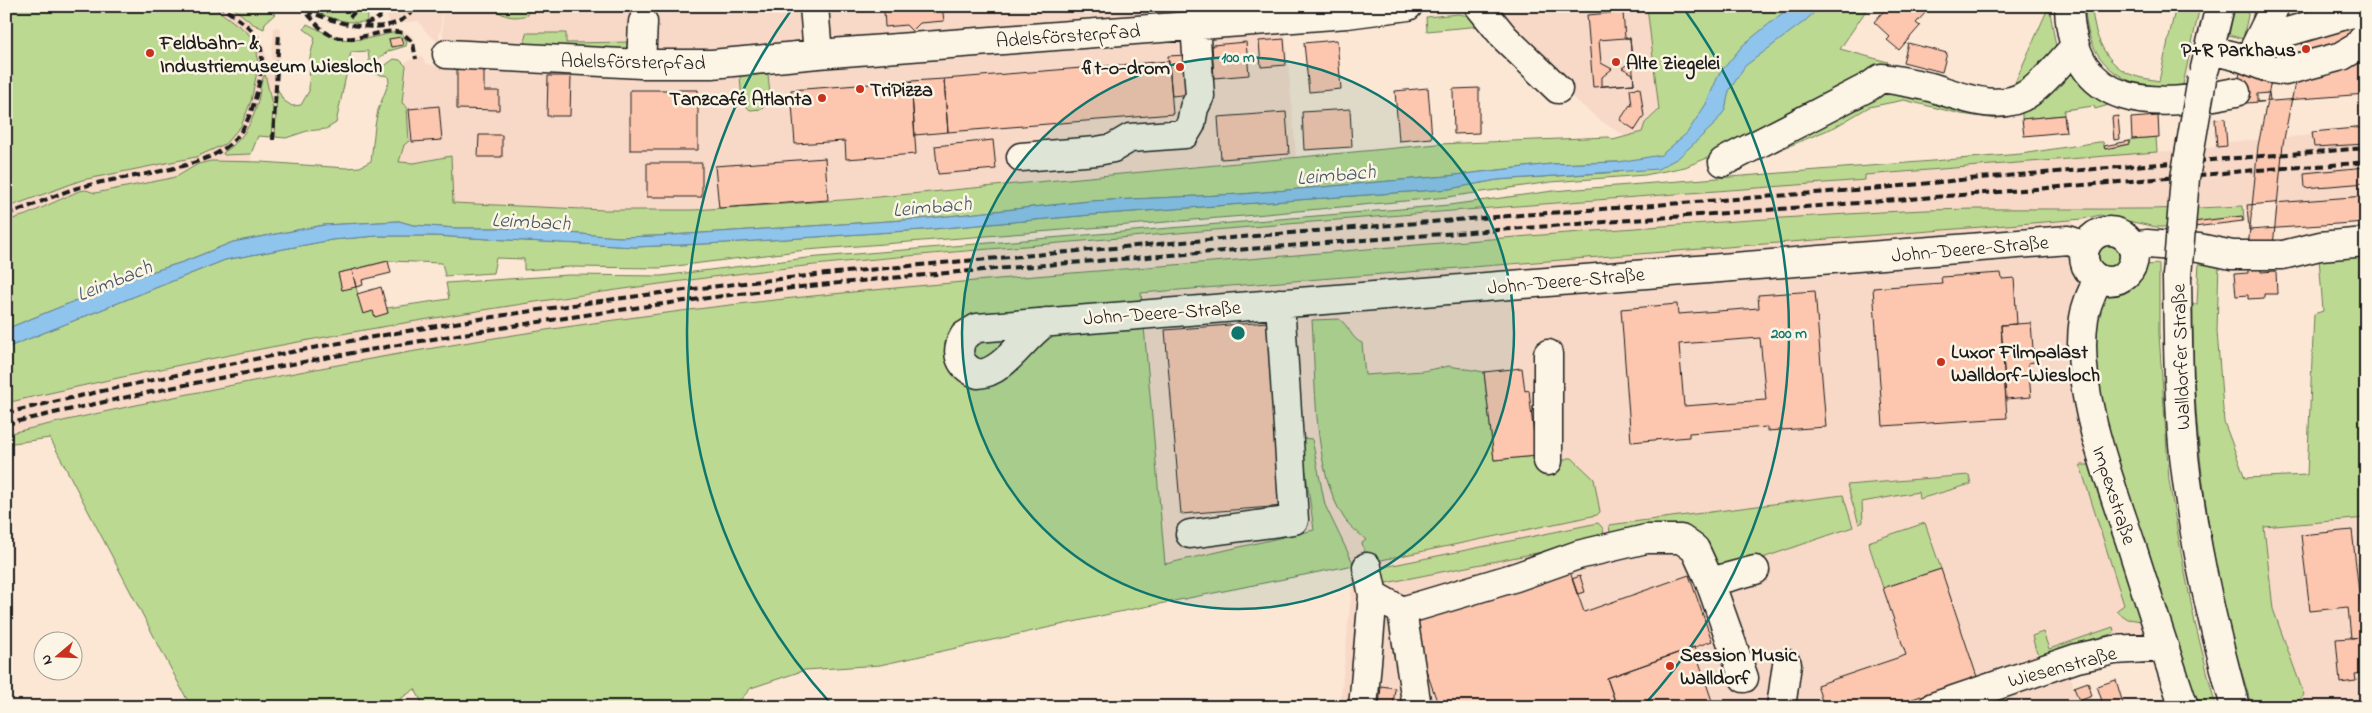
<svg xmlns="http://www.w3.org/2000/svg" width="2372" height="713" viewBox="0 0 2372 713" font-family="'Indie Flower',sans-serif">
<rect width="100%" height="100%" fill="#fce7d5"/>
<filter id="ink" filterUnits="userSpaceOnUse"><feTurbulence type="fractalNoise" baseFrequency=".02" numOctaves="2"/><feDisplacementMap in="SourceGraphic" scale="10" xChannelSelector="R" yChannelSelector="G"/><feConvolveMatrix kernelMatrix="1 2 1 2 8 2 1 2 1" color-interpolation-filters="sRGB"/></filter>
<g filter="url(#ink)">
<!-- built -->
<path fill="#f8d9c7" d="M212,6H231L253,24L252,26L260,35L263,42L270,76L274,27L281,28L275,137H271L273,109L265,75L258,104L248,129L224,155L251,154V162L211,161L198,164L178,176L167,179L95,193L86,190L79,191L25,215L6,221V208L82,180L196,157L251,101L258,67L257,49L253,40Z
M381,6H404L405,10L413,6H441V28L439,36L443,44L442,6H1283L1296,157L857,199L694,210H604L453,203L450,156L414,163H399L404,145L402,104L407,72L405,62L422,56L425,63L444,68L443,46L427,33L418,21L400,23L398,20L389,23L387,15Z
M1510,6H1647L1659,110L1645,123L1643,132L1626,137L1598,119L1560,87L1498,11Z
M397,29L411,35L415,42L409,43V40L402,33L357,40L345,39L354,35Z
M2366,127V196L2235,206L2133,209L1931,210L1694,224L1096,271L729,305L530,333L313,370L97,413L6,434V403L90,383L307,340L525,303L725,275L925,255L1310,222L1865,180V175L2229,146V142L2312,135V132Z
M2072,219L2084,295L2167,646L2069,671L2080,707H1340L1354,565L1325,505L1319,481L1301,439L1314,530L1165,564L1141,294L1651,253L1857,234L1938,230Z
M2366,518V707H2293L2304,695L2273,609L2264,527Z"/>
<!-- green -->
<path fill="#bcd991" stroke="#6c7a56" d="M29,6H212L247,32L253,40L257,49L258,67L251,101L241,126L225,144L196,157L82,180L6,208V8Z
M231,6H260L275,14L265,23L264,29L253,24Z
M303,6H371L366,22C342,24 325,16 303,6Z
M499,6H529L528,15C515,18 508,18 497,11Z
M1647,6H1869L1840,49L1888,62L1881,74L1727,150L1685,167L1645,175L1551,182L1448,197L1244,216L806,250L660,268L570,267L524,270V259L496,258L493,273L445,276L442,263L388,261L339,273L342,290L356,287L363,314L373,311L375,316L388,313L387,308L449,299L446,283L569,275L661,276L807,258L1449,205L1553,191L2021,154L2099,142H2103L2105,149L2129,144V141L2132,139L2156,137L2157,152L1865,175V180C1608,199 1351,218 1095,240C970,251 844,260 720,276C480,307 242,348 6,403V348L225,260L332,240L377,236H434L635,247L725,243L922,230L1091,215L1449,189L1497,180L1619,172L1618,162L1551,164L1447,176L1242,194L1090,201L920,219L656,236L619,237L504,228H456L413,225L399,221L324,225L233,242L183,262L129,279L6,329V221L26,215L79,191L86,190L95,193L167,179L178,176L198,164L211,161L262,162L346,168L360,167L371,161L375,126L378,110L389,82L388,76L375,74L370,69L368,51L351,52L336,123L326,129L307,131L286,138L275,137L277,88L283,100L292,106L301,105L309,91L310,57L315,37L304,29L307,24C316,28 326,34 335,37C355,44 377,36 397,32L402,33L407,42L406,46L389,51L372,63V69L376,72L394,59L400,60L406,66L402,103L407,107L409,141L404,145L399,162L414,163L451,156L453,203L604,210H694L857,199L1438,144L1609,137L1613,140L1642,132L1645,123L1659,110Z
M2049,6L2056,47L2016,90L2013,87Z
M2085,6H2092C2093,35 2106,67 2135,76C2143,79 2151,79 2159,81L2176,6H2200L2182,89C2126,91 2086,66 2085,6Z
M2235,6H2250L2243,39L2229,35Z
M1458,14L1471,16L1481,26L1427,31L1426,17Z
M526,33H566V43L632,42V50L524,49Z
M2071,61C2081,81 2089,95 2109,105L2095,109L2094,106L2064,110V115L2022,119V112L2034,107L2033,100Z
M265,74L273,109L271,137L258,136L251,154L224,155L223,153C242,141 253,123 258,101C260,93 260,82 265,74Z
M768,74L770,95L762,109L750,110L742,102L740,76Z
M1896,90L1997,116V119L1961,114L1904,100L1869,107L1835,127L1743,165L1872,97Z
M2243,206L2244,221L2193,222L2194,227H2156L2100,215L2083,219L1141,293L1165,564L1314,530L1301,438L1312,439L1325,505L1354,565L1114,613L880,665L805,670L751,688L734,707H424L415,689L388,707H191L50,438L6,444V434C243,379 488,334 730,305C902,285 1076,273 1249,259C1459,241 1670,224 1881,212C2001,205 2122,213 2243,206Z
M2096 257a13 13 0 1 1 26 0a13 13 0 1 1-26 0Z
M2366,255V518L2264,527L2273,609L2304,695L2293,707H2252C2243,676 2233,646 2226,615C2203,513 2192,409 2193,304H2197L2199,261H2219L2217,331L2224,422L2245,478L2307,475L2314,314L2323,311L2319,258Z
M2159,264V334L2169,480L2181,553L2195,623L2216,707H2189L2112,473L2084,295C2119,296 2130,299 2147,265Z
M1339,319C1349,325 1351,339 1362,343L1365,375L1423,371L1449,366L1484,372L1494,460L1536,456L1555,467L1567,458H1572L1594,479L1600,512L1597,515L1367,563L1362,543L1366,540C1359,533 1349,526 1344,518C1312,470 1316,378 1312,320Z
M2080,465H2094L2142,621L2128,619L2116,611L2124,605Z
M1969,475L1971,484L1919,499L1918,492L1862,502L1863,522L1859,524L1847,485Z
M1843,495L1853,527L1710,576L1698,536L1611,539L1609,525Z
M1598,523C1604,528 1605,533 1602,540L1381,584L1369,570Z
M1925,523L1941,569L1883,588L1868,542Z
M2113,627L2114,631L2111,634L2042,657L2036,651L2032,636L2043,632L2049,649Z"/>
<!-- water -->
<path fill="#8fc4ed" stroke="#618199" d="M1791,6H1821L1805,21L1745,66L1729,91L1725,110L1714,125L1678,158L1658,169L1497,180L1449,189L1091,215L922,230L725,243L635,247L434,236H377L332,240L225,260L6,348V329L129,279L183,262L233,242L324,225L399,221L413,225L456,228H504L619,237L656,236L920,219L1090,201L1242,194L1447,176L1551,164L1618,162L1661,155L1687,133L1706,104L1719,74L1743,45Z"/>
<!-- building -->
<path fill="#fdc7af" stroke="#1c1c1c" fill-rule="evenodd" d="M872,6H942L944,21L920,23L912,31L906,25L885,27L884,10L877,11Z
M1888,6H1920L1926,12L1916,23L1920,26L1899,50L1887,40L1890,37L1874,22Z
M2255,6H2366V94L2233,104Z
M2286,6H2310L2283,144L2273,246L2248,248L2258,146Z
M1623,12L1625,38H1630L1634,84L1593,87L1587,15Z
M401,37L403,45L391,47L389,39Z
M1625,38H1630L1632,61L1622,68L1633,74L1634,84L1602,86V77L1612,69L1601,63L1599,40Z
M1284,39L1286,65L1261,67L1259,41Z
M1337,40L1341,89L1309,92L1304,43Z
M1246,42L1249,75L1214,78L1212,45Z
M1908,43L1947,53L1942,72L1903,62Z
M1187,55L1191,94L1172,96L1168,56Z
M1169,61L1173,114L948,132L944,79Z
M457,69H484V91H499V110L457,109Z
M548,76H571L570,116H547Z
M944,79L948,132L915,135L911,81Z
M911,81L916,154L846,159L845,141L795,144L791,90Z
M1428,88L1432,138L1399,141L1395,91Z
M1479,88V133L1454,134L1453,89Z
M1640,88L1644,116L1635,130L1620,120L1630,105L1632,106L1630,89Z
M630,90H698V150H630Z
M2269,93L2270,101L2257,102V94Z
M439,106L442,140L412,142L409,109Z
M1350,109L1352,147L1304,150L1302,112Z
M1286,112L1289,154L1221,159L1218,117Z
M2064,115L2066,132L2024,136L2022,119Z
M2118,116L2120,139L2114,140L2112,117Z
M2158,116L2159,137L2132,139L2131,118Z
M2225,118L2227,146L2217,147L2215,119Z
M2366,127V144L2314,147L2312,132Z
M479,135H502V157H478Z
M993,140L996,169L938,174L935,146Z
M2129,141V144L2105,149L2104,146Z
M825,158L828,200L719,208L715,166Z
M647,163H702V197H647Z
M2366,167V183L2305,188L2304,173Z
M2366,196V222L2249,230L2247,205Z
M2242,216L2243,221L2194,227L2193,222Z
M388,261L391,273L362,280L363,285L356,287L352,270Z
M2248,269H2261V272L2276,271L2277,294H2264V298L2248,299V295L2236,296L2234,274L2248,273Z
M352,270L356,287L342,290L338,273Z
M2001,273L2002,279L2014,278L2017,324L2001,325L2007,418L1883,426L1873,288L1942,283L1941,277Z
M381,287L388,313L375,317L373,311L363,314L357,294Z
M1815,291L1826,427L1767,431V427L1689,433V437L1631,442L1621,309L1677,304L1678,314L1759,308L1758,295ZM1760,338L1766,400L1684,406L1679,344Z
M1268,322L1284,506L1181,514L1165,330Z
M2031,323L2034,362L2028,363L2031,397L2006,399L2001,325Z
M1522,368L1525,391L1529,390L1536,456L1494,460L1484,372Z
M2352,530L2364,637L2351,638L2348,607L2310,611L2301,535Z
M1568,566L1584,612L1689,575L1712,641L1607,678L1617,707H1439L1409,621Z
M1941,569L1977,677L1889,707H1824L1817,685L1906,655L1883,588Z
M1580,576L1585,592L1577,594L1572,579Z
M2364,637L2366,673L2355,674L2356,681L2340,683L2336,639Z
M1694,647L1714,707H1617L1607,678Z
M2116,680L2124,707H2104L2097,686Z
M2088,682L2092,696L2079,701L2074,687Z
M1381,686L1395,688L1393,707H1379Z"/>
<g fill="none" stroke-linecap="round" stroke-linejoin="round">
<defs>
<path id="minor" d="M814,6L818,54L1347,14L1408,6
M1479,6L1505,38L1558,89
M2069,6C2072,113 2156,108 2236,92
M2254,49L2275,6
M2210,50L2243,58L2271,69L2285,71L2342,56L2357,47L2366,35
M447,54L641,64H712L818,54
M2243,58L2280,34L2366,9
M641,64L643,22
M2205,68L2220,6
M1021,157L1097,151L1113,148L1130,138L1185,134L1191,124L1194,108L1200,96L1195,25
M1723,162L1870,86L1881,78C1898,80 1913,83 1930,87C1961,96 1999,114 2029,93C2046,81 2060,62 2075,47
M2084 256a25 25 0 1 1 50 0a25 25 0 1 1-50 0Z
M2132,246L2147,244L2199,248L2232,255H2283L2320,246L2366,242
M2177,276C2178,344 2178,413 2187,481C2197,558 2215,632 2235,707
M2098,279C2092,292 2086,304 2084,318C2073,388 2109,478 2131,544C2148,598 2166,653 2184,707
M1046,322C1023,337 1004,373 978,374C960,367 954,353 964,336L977,328L2068,240L2086,246
M1548,354V461
M1190,534L1294,520L1280,303
M1710,582L1744,678
M1373,595L1402,611L1516,577L1578,555L1646,539H1681L1695,549L1710,582L1755,570
M1402,611L1417,707
M1363,707L1373,595L1367,567
M1781,707L1787,664
M1933,707L2077,658L2114,650L2164,647"/>
</defs>
<!-- minor casing -->
<use href="#minor" stroke="#1c1c1c" stroke-width="31"/>
<!-- minor -->
<use href="#minor" stroke="#fcf5e5" stroke-width="28"/>
<!-- rail -->
<path stroke="#1c1c1c" stroke-width="4" stroke-dasharray="8 4" stroke-linecap="butt" d="M299,6C310,14 316,26 327,33C350,48 379,26 403,33L413,43L416,59
M306,10C336,24 395,41 416,6
M350,17L360,6
M365,24L379,18L383,6
M273,140L279,33
M6,214C34,207 58,192 85,186C125,175 200,171 230,144C248,128 254,105 259,83C268,37 256,31 220,6
M6,413C243,357 485,313 727,285C859,269 992,259 1124,247C1377,225 1630,207 1882,188L1979,178L2366,148
M6,424C243,369 483,327 723,296C885,276 1048,265 1211,252C1548,225 1886,203 2223,173C2270,168 2318,167 2366,162"/>
<defs>
<path id="minor-bridge" d="M2177,276L2185,178L2202,79"/>
</defs>
<!-- minor-bridge casing -->
<use href="#minor-bridge" stroke="#1c1c1c" stroke-width="31" stroke-linecap="butt"/>
<!-- minor-bridge -->
<use href="#minor-bridge" stroke="#fcf5e5" stroke-width="28"/>
</g>
</g>
<!-- distance rings -->
<circle cx="1238" cy="333" r="276" fill="#0f766e" fill-opacity=".12"/>
<g fill="none" stroke="#0f766e" stroke-width="2.5">
<circle cx="1238" cy="333" r="276"/>
<path d="M832 705A551 551 0 0 1 792 9M1684 9A551 551 0 0 1 1644 705"/>
</g>
<!-- markers -->
<g fill="#c8321e" stroke="#fcf5e5" stroke-width="2">
<circle cx="2306" cy="49" r="5"/>
<circle cx="150" cy="53" r="5"/>
<circle cx="1616" cy="62" r="5"/>
<circle cx="1180" cy="67" r="5"/>
<circle cx="860" cy="89" r="5"/>
<circle cx="822" cy="98" r="5"/>
<circle cx="1941" cy="362" r="5"/>
<circle cx="1670" cy="666" r="5"/>
</g>
<g text-anchor="middle" stroke-width="5" stroke-linejoin="round" paint-order="stroke">
<!-- street labels -->
<g font-size="20" fill="#1c1c1c" stroke="#fcf5e5">
<text transform="translate(1068 35) rotate(-4)" y="7">Adelsförsterpfad</text>
<text transform="translate(633 61) rotate(1)" y="7">Adelsförsterpfad</text>
<text transform="translate(1970 248) rotate(-5)" y="7">John-Deere-Straße</text>
<text transform="translate(1566 280) rotate(-5)" y="7">John-Deere-Straße</text>
<text transform="translate(1162 312) rotate(-4)" y="7">John-Deere-Straße</text>
<text transform="translate(2180 357) rotate(-92)" y="7">Walldorfer Straße</text>
<text transform="translate(2115 495) rotate(72)" y="7">Impexstraße</text>
<text transform="translate(2062 666) rotate(-15)" y="7">Wiesenstraße</text>
</g>
<!-- poi labels -->
<g font-size="20" font-weight="bold" fill="#1c1c1c" stroke="#fcf5e5" text-anchor="start">
<text x="160" y="49">Feldbahn- &amp;<tspan x="160" dy="23">Industriemuseum Wiesloch</tspan></text>
<text x="2296" y="56" text-anchor="end">P+R Parkhaus</text>
<text x="1626" y="69">Alte Ziegelei</text>
<text x="1170" y="74" text-anchor="end">fit-o-drom</text>
<text x="870" y="96">TriPizza</text>
<text x="812" y="105" text-anchor="end">Tanzcafé Atlanta</text>
<text x="1951" y="358">Luxor Filmpalast<tspan x="1951" dy="23">Walldorf-Wiesloch</tspan></text>
<text x="1680" y="661">Session Music<tspan x="1680" dy="23">Walldorf</tspan></text>
</g>
<!-- water labels -->
<g font-size="21" font-style="italic" fill="#445765" stroke="#fcf5e5">
<text transform="translate(1336 174) rotate(-5)" y="7">Leimbach</text>
<text transform="translate(932 206) rotate(-5)" y="7">Leimbach</text>
<text transform="translate(531 221) rotate(3)" y="7">Leimbach</text>
<text transform="translate(114 280) rotate(-22)" y="7">Leimbach</text>
</g>
</g>
<circle cx="1238" cy="333" r="8" fill="#0f766e" stroke="#fcf5e5" stroke-width="2.5"/>
<g font-size="15" text-anchor="middle" font-weight="bold" fill="#0f766e" stroke="#fcf5e5" stroke-width="5" stroke-linejoin="round" paint-order="stroke">
<text x="1238" y="62">100 m</text>
<text x="1789" y="338">200 m</text>
</g>
<!-- margin -->
<rect width="2372" height="713" fill="none" stroke="#fcf5e5" stroke-width="25"/>
<rect x="12" y="12" width="2347" height="688" fill="none" stroke="#1c1c1c" stroke-width="2" filter="url(#ink)"/>
<!-- north arrow -->
<g transform="translate(58 656) rotate(251)"><circle r="24" fill="#fcf5e5" stroke="#a29e95"/>
<path d="M0-4L9 19L0 12L-9 19Z" fill="#c8321e"/>
<text y="-8" font-size="14" font-weight="bold" text-anchor="middle" fill="#1c1c1c">N</text>
</g>
</svg>
